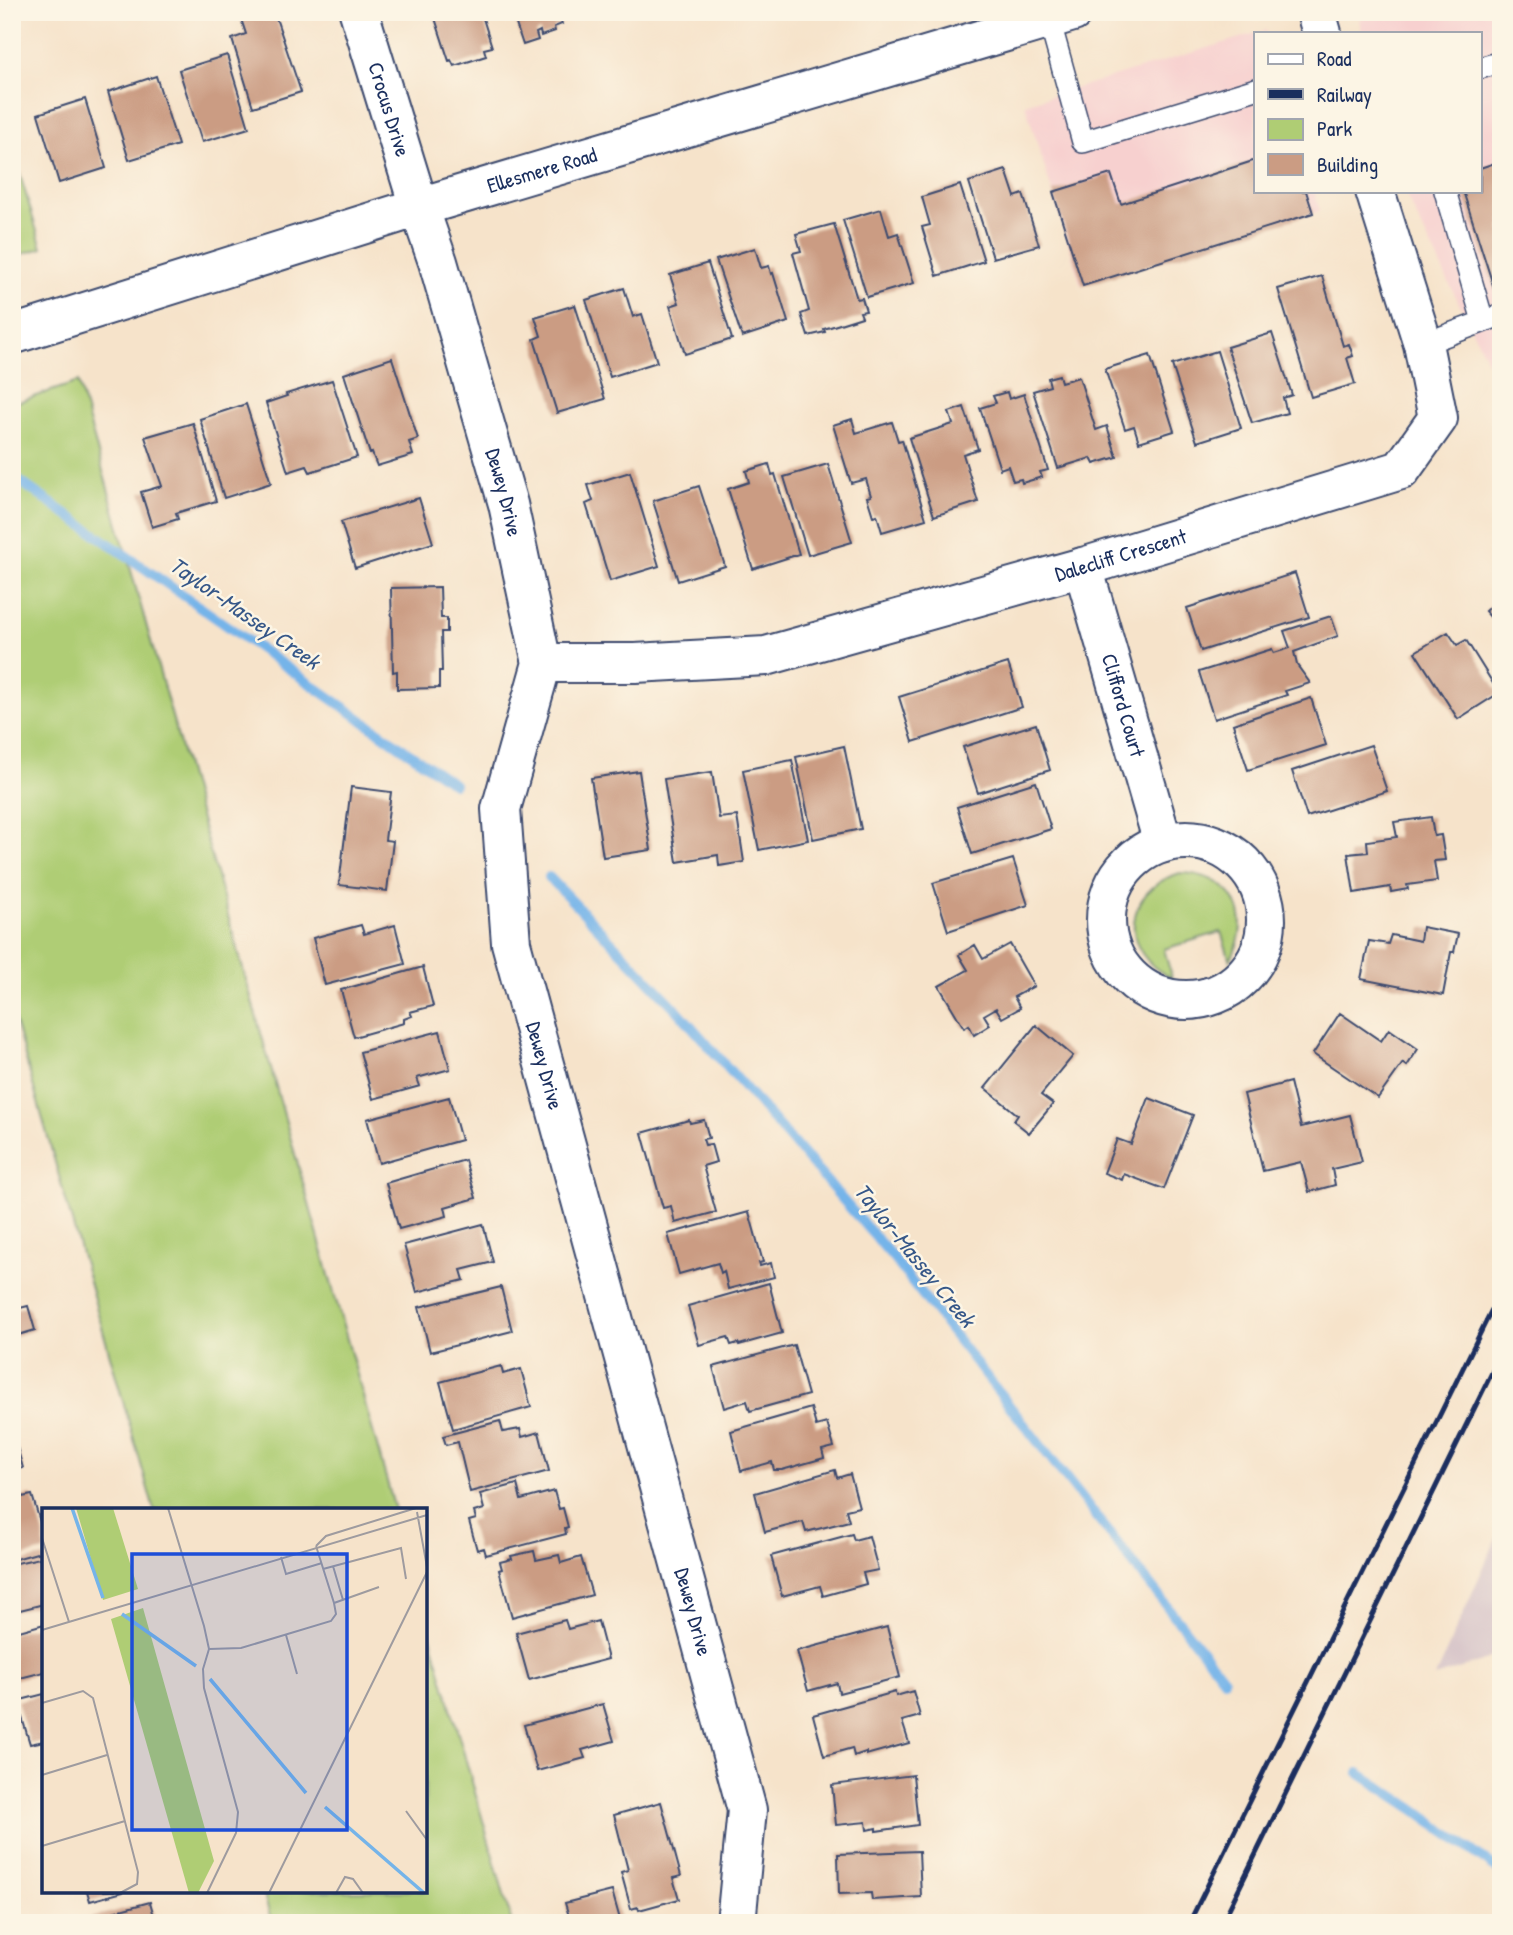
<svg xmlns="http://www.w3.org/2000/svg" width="1513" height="1935" viewBox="0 0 1513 1935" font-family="'Patrick Hand',sans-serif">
<rect width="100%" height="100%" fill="#fcf5e5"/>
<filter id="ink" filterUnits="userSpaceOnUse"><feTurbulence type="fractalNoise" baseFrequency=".0143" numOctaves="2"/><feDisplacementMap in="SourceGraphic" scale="14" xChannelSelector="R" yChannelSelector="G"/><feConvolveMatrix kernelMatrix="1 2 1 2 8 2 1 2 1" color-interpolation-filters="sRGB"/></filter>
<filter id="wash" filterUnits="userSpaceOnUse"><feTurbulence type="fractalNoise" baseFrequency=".00686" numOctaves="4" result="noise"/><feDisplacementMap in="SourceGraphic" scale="28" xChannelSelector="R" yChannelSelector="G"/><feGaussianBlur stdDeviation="1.57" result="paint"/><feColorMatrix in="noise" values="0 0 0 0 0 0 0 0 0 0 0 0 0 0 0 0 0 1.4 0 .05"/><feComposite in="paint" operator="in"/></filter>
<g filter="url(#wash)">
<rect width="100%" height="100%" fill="#f6e3ca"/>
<!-- built -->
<path fill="#f7d0cf" d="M1377,12H1501V389L1404,191H1480V33H1362L1359,19Z
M1266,30L1267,33H1256V191H1314L1320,211L1081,285L1025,104Z"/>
<!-- industrial -->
<path fill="#d2bec5" d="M1501,1528V1654L1435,1677Z"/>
<!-- green -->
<path fill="#afcd74" stroke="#657e69" stroke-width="2" d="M12,148L42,248L12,257Z
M78,382L395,1510H154L12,1011V404Z
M1180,873C1231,873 1257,916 1230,960L1221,932L1164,949L1172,978C1117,953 1123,890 1180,873Z
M425,1616L512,1923H272L263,1891H425Z"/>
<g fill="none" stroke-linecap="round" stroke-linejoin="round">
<!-- stream -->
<path stroke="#75b4e9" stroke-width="10" d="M12,476L454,784
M549,877L679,1012L891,1255L1224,1679
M1359,1773L1414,1809L1501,1872"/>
</g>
<g id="blocks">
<!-- building -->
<path fill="#cb9c83" d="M254,12H274L301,92L253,107L232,39L246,34L240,16Z
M433,12H481L492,47L484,49L486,56L454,66L451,60L449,61Z
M512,12H558L562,24L554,27L555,31L541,36L540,31L536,33L538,40L523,45Z
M227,55L249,128L202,142L179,70Z
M156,76L178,145L129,160L108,92Z
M85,99L106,168L59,183L38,114Z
M1256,160V191H1306L1313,213L1083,286L1053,192L1111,174L1121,204Z
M1501,161V290L1495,291L1463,191H1480V168Z
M1006,170L1015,197L1023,194L1039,245L993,258L969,182Z
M960,185L984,261L937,276L922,227L930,225L922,197Z
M881,209L889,236L898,233L914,283L867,297L843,220Z
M834,224L857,299L862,298L866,311L860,312L862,317L824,329L825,332L808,336L801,314L809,311L793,253L801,251L796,234Z
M755,248L761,268L769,266L771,274L773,273L788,322L742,337L716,260Z
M708,263L732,339L685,354L670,306L679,303L670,275Z
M1322,276L1343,346L1349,344L1353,356L1347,358L1355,384L1311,397L1278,289Z
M624,288L633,317L642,314L657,362L610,377L586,300Z
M575,305L605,399L557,413L534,339L541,336L535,317Z
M1272,333L1292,395L1283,398L1287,413L1252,423L1227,347Z
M1217,351L1241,428L1197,442L1172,365Z
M1150,355L1174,431L1139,442L1134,426L1125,429L1105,369Z
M392,358L418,439L409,442L413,455L377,466L372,453L370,454L344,374Z
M1059,375L1061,382L1079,377L1096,430L1107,426L1117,457L1094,464L1091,458L1058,468L1033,391L1050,386L1048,378Z
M332,380L357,457L310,472L307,466L288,472L266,403L287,396L286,394Z
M1007,392L1009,399L1024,394L1048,470L1040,472L1042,477L1022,483L1021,479L1013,481L1008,466L1000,469L980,408L996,403L993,396Z
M246,404L271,483L224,498L200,419Z
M964,407L978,449L963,454L978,502L934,516L909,438L953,424L949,412Z
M852,419L856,433L892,422L898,441L902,440L926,519L882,532L877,515L873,516L867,497L871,496L866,479L851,483L833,425Z
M193,423L216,501L176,513L178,519L152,527L141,492L162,486L145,437Z
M769,464L772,475L775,474L799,554L753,569L728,489L749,482L746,471Z
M828,464L852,542L808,555L784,477Z
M630,472L659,566L610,581L586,504L593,501L588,485Z
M699,486L725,566L678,581L653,501Z
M419,498L433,543L355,568L341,522Z
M1295,573L1309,617L1201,651L1187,608Z
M440,587L441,618H447V632H441L442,671H439V688L397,689V671L393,672L391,588Z
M1501,596V629L1485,611Z
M1331,616L1338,636L1294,652L1297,665L1310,683L1285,691L1287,695L1214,719L1199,672L1272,649L1274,653L1290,648L1284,631Z
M1448,632L1457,645L1466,640L1499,693L1458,719L1415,652Z
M1008,663L1022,707L913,742L899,697Z
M1311,698L1326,745L1248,770L1233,724Z
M1036,724L1050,770L978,793L963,747Z
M1371,745L1387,791L1307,817L1292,771Z
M844,746L861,829L813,839L796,757Z
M792,760L808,840L759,850L743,770Z
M639,771L651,850L603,857L591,778Z
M712,772L719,818L737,816L744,862L719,866L718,855L677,862L664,779Z
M1036,782L1051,829L972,854L957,807Z
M351,787L391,792L385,840L393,841L387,891L339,885Z
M1431,817L1434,836L1441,835L1445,860L1434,861L1437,881L1407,885L1408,889L1391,892L1390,887L1354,893L1348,854L1368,852L1367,841L1397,837L1394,822Z
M1013,859L1028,905L948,931L933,883Z
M361,925L364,934L395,925L405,964L325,985L313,938Z
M1422,927L1458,934L1454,952H1451L1443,995L1361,979L1369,941L1388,944L1391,935L1420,941Z
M1010,944L1034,986L1014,997L1020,1008L1002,1018L996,1008L984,1015L990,1025L974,1035L969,1025L964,1028L939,986L968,970L959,955L975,945L983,959Z
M423,967L433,1006L410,1012L412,1016L404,1019V1023L354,1037L341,990Z
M1340,1013L1381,1041L1389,1029L1418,1049L1407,1066L1403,1063L1378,1098L1313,1054Z
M1036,1025L1073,1056L1041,1095L1053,1104L1029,1133L1014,1121L1018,1115L985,1088Z
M440,1031L450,1069L417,1078L420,1086L373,1099L360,1052Z
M1290,1082L1301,1127L1350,1115L1362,1162L1332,1169L1335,1185L1309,1192L1301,1162L1263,1171L1244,1094Z
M449,1097L461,1140L379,1163L367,1119Z
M1149,1098L1193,1115L1164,1189L1124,1174L1122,1180L1104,1173L1117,1139L1131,1144Z
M689,1120L690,1123L704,1120L709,1138L703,1139L705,1145L711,1144L716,1162L703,1166L716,1212L675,1223L671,1206L663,1208L642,1133Z
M465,1160L476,1198L445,1207L447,1216L399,1229L386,1183Z
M749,1212L763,1262L759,1263L760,1266L771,1263L774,1277L728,1289L724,1271L721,1273L718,1263L679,1274L668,1234Z
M483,1224L493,1262L461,1270L464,1280L417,1292L404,1245Z
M769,1283L782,1333L739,1345L738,1343L731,1345L728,1337L699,1345L688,1306Z
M501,1287L512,1331L430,1352L419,1307Z
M28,1306L35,1330L12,1337V1310Z
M794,1345L808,1395L750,1411L747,1401L724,1408L713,1367Z
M501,1366L503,1374L521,1369L531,1407L453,1429L440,1382Z
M811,1408L816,1426L827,1423L834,1447L822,1450L824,1458L782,1470H774L772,1462L741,1471L731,1431Z
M500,1421L503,1432L520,1429L522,1437L539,1432L549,1471L470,1492L458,1442L446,1445L443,1436Z
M12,1430L23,1468L12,1471Z
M835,1470L837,1478L850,1474L859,1507L846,1510L849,1521L806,1532L803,1522L765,1532L755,1493Z
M517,1484L521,1500L554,1491L559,1509L563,1508L568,1527L565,1528L566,1534L486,1555L484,1548L477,1550L469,1521L476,1519L474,1512L484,1509L480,1494Z
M16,1495L17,1498L32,1495L44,1535V1551L12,1560V1496Z
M852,1534L854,1540L869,1536L878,1570L863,1573L866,1584L823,1596L820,1586L782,1596L771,1556Z
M534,1551L536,1560L559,1555L561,1563L581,1557L592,1595L512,1617L499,1570L502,1569L500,1562L512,1559L511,1556Z
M44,1557V1604L12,1612V1564Z
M565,1620L568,1629L598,1621L608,1659L529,1680L516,1633Z
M44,1624V1672L12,1680V1633Z
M887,1627L900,1677L839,1693L837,1683L808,1691L797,1651Z
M913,1691L920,1716L902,1721L909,1743L866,1755V1752L854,1756L852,1748L824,1756L813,1715L895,1692L896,1696Z
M44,1694V1741L30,1744L17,1701Z
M603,1704L614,1741L582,1750L585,1758L537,1771L524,1725Z
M913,1775L918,1825L876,1831V1828L867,1830L866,1822L836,1825L832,1785Z
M661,1802L681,1876L673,1878L679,1899L639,1910L638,1907L631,1909L621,1872L628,1870L614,1815Z
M919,1851L921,1897L872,1900L871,1893L839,1894L838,1854Z
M87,1891H123V1892L90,1901Z
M612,1891L621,1923H571L565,1903Z
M150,1902L156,1923H84L83,1920Z"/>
</g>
</g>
<g filter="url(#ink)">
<use href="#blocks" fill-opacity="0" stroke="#3c4a6e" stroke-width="2"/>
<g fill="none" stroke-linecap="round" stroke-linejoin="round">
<defs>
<path id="lane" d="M1049,19L1083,142L1256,89
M1480,68L1501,62
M1445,191L1483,321
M1423,344L1501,315"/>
<g id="street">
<path id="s1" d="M359,12L419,207"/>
<path d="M1316,12L1322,33"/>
<path id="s2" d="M1083,567L1163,843"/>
<path id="s3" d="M542,663H635L766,656L1083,567L1401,470L1438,418L1423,344L1375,191"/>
<circle cx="1186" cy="920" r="80"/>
</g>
<g id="secondary">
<path id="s4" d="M419,207L438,262L508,504L542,663L501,809L511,943L747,1810L736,1923"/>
<path id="s5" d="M12,335L419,207L1073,12"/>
</g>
</defs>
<!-- lane casing -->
<use href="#lane" stroke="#3c4a6e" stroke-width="24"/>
<!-- street casing -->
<use href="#street" stroke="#3c4a6e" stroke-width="42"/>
<!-- secondary casing -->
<use href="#secondary" stroke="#3c4a6e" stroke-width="42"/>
<!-- lane -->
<use href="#lane" stroke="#fff" stroke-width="21"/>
<!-- street -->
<use href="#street" stroke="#fff" stroke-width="38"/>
<!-- secondary -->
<use href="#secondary" stroke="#fff" stroke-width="38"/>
<!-- rail -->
<path stroke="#1b2f5e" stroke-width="5" d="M1189,1923L1501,1291
M1222,1923L1501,1354"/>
</g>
</g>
<g text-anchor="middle" stroke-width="5" stroke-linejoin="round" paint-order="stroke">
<!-- street labels -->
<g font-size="21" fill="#1b2f5e" stroke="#fcf5e5">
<text dy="7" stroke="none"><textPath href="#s1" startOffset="102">Crocus Drive</textPath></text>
<text dy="7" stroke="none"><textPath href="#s5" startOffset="555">Ellesmere Road</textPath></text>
<text dy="7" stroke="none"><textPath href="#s4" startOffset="298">Dewey Drive</textPath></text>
<text dy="7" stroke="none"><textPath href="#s3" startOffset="593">Dalecliff Crescent</textPath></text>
<text dy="7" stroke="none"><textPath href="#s2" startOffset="144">Clifford Court</textPath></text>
<text dy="7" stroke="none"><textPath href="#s4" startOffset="886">Dewey Drive</textPath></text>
<text dy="7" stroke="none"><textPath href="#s4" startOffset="1452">Dewey Drive</textPath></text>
</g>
<!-- water labels -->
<g font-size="23" font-style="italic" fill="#365788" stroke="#fcf5e5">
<text transform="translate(245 613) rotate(35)" y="8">Taylor-Massey Creek</text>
<text transform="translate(915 1255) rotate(51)" y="8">Taylor-Massey Creek</text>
</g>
</g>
<!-- overview -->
<g transform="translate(42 1508)">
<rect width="385" height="385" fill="#f6e3ca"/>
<path d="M34,0H71L96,81L61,92ZM101,100L172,353L156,385H147L69,111Z" fill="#afcd74"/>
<path fill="none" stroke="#75b4e9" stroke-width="3.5" d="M30,0L61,90M80,106L154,158M168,171L264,285M283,299L382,385"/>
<path fill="none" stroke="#9e9b9f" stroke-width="2" d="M126,0L162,118L167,141L161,161L162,180L196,304L194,325L165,385M375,4L385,59M0,30L27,114M274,38L284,28L374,0M239,49L244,66L280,55M291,58L301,92M281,61L359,40L364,71M292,95L337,79M0,122L385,7M244,127L255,166M167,141L199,140L289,113L294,106L292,95L274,38M0,195L41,183L51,190L96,364L95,376L78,385M0,267L65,247M364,303L385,332M0,338L83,313M227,385L385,64M294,385L303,369L311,371L321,385"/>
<path fill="#1d4ed8" fill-opacity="0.15" stroke="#1d4ed8" stroke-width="3.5" d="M90,46H305V322H90Z"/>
<rect width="385" height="385" fill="none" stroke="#1b2f5e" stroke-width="3.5"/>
</g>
<!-- margin -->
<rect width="1513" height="1935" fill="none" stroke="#fcf5e5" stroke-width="42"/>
<!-- legend -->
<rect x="1254" y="32" width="228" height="161" fill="#fcf5e5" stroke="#a2a6af" stroke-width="2"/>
<rect x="1268" y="54" width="35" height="10" fill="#ffffff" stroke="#a2a6af" stroke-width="2"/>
<text x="1317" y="66" font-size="21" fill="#1b2f5e">Road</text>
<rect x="1268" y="89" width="35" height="10" fill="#1b2f5e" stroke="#a2a6af" stroke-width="2"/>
<text x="1317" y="102" font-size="21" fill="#1b2f5e">Railway</text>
<rect x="1268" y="119" width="35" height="21" fill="#afcd74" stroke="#a2a6af" stroke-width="2"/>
<text x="1317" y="136" font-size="21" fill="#1b2f5e">Park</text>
<rect x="1268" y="154" width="35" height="21" fill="#cb9c83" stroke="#a2a6af" stroke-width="2"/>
<text x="1317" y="172" font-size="21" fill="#1b2f5e">Building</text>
</svg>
